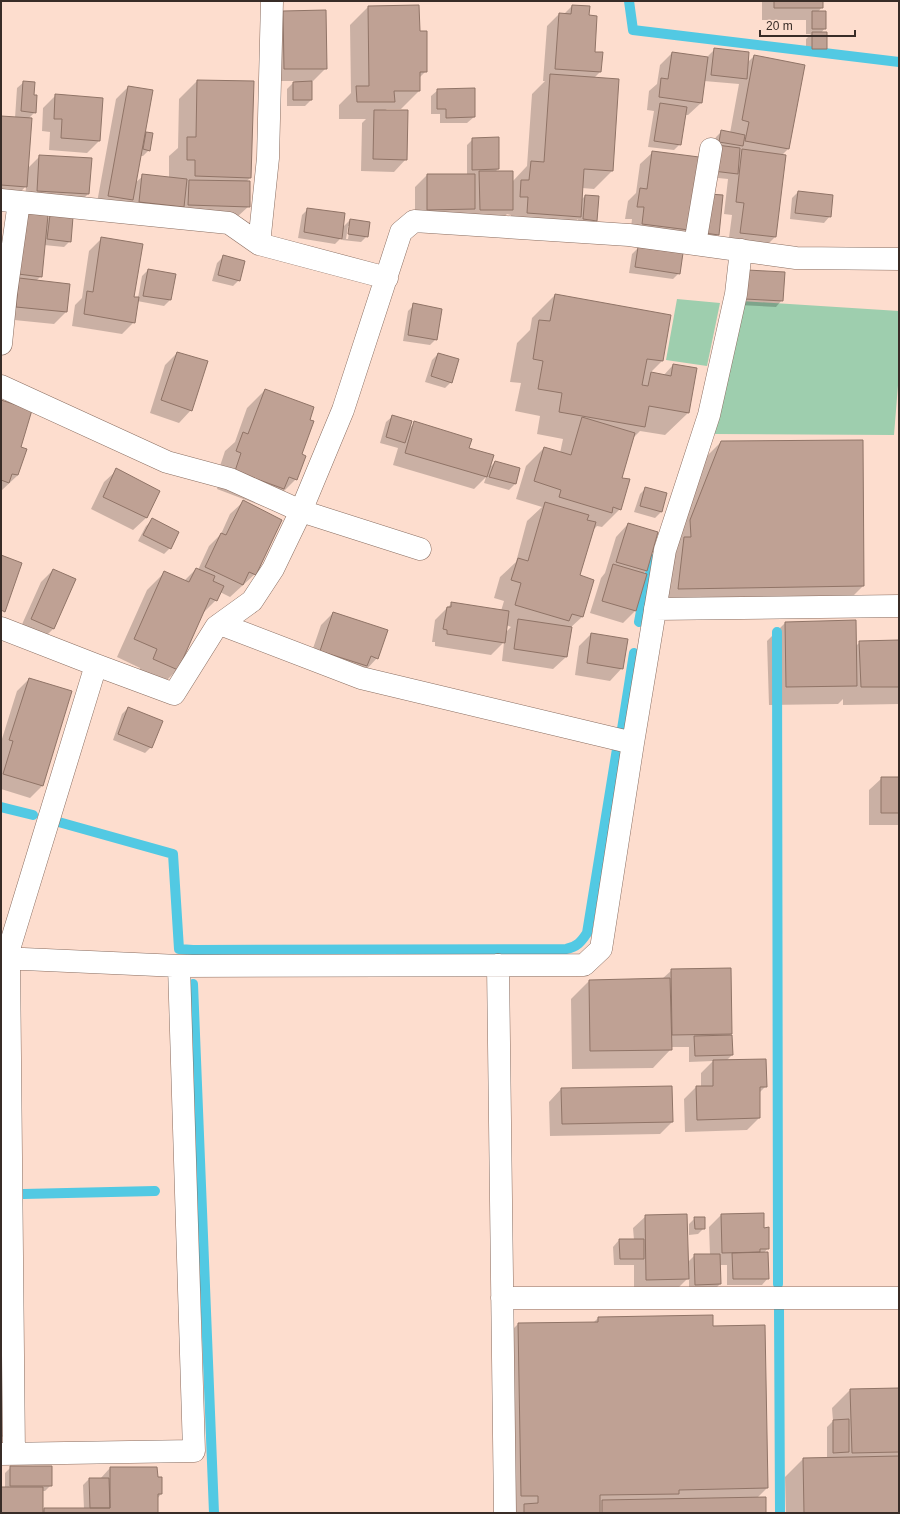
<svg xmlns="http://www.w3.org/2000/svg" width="900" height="1514" viewBox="0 0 900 1514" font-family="Arial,sans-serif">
<rect width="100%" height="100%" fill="#fdddce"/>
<!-- green -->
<path fill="#9eceae" d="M677,299L720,303L707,366L666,360Z
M741,301L899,311V373L894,435L713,434Z"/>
<!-- shadow -->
<path fill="#0003" fill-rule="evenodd" d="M762,1H822V7L818,12L825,28L821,33L826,49L820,55H806V39L811,34H806V20H762Z
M572,6L588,16L594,52L600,72L594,78L612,171L594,189L582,188L581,200L585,196L596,220L590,226L578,225V219L562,235L510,231L511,215L507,214L499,222H415V187L427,175H467V145L473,139L498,169L495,172L512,182L527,166L532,94L545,81H543L547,26L559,14H564Z
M368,7L419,32L426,71L419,78V91L401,109H387L384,111L406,159L394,172L361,171L362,123L366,119H339V105L351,93L350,25Z
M284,12L326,68L313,81H311V100L305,106H287V89L295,81H272L271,24Z
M714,50L747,63L754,56L803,65L788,149L782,155L775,237L763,249L728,245L732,215L724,214L728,179L708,177L716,137L722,131L730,133L739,84L704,81L701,103L688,115H684L680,144L674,150L648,147L654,111L647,110L649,91L657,84L660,65L672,53L708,58V56Z
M197,81L250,178L246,182L249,206L236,218L96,208L116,99L128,87L144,135L146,133L149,150L143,156H140L135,183L143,176L169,178V156L178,148L179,99Z
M24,82L33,96L35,112L28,119V168L40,156L88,194L76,206L25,203L26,186L14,199L1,198V117L15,118L17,88Z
M438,90L474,117L467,123H440V114H431V96Z
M56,95L99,141L87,153L49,150L50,132L42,131L43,108Z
M653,152L688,230L676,242L630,236L632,219H625L628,201L636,193L640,164Z
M798,192L830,216L824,223L790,219L792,198Z
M703,201L718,234L712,240L698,239Z
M308,209L342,228L350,220L367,236L361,242L342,240L343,236L335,244L298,238L302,215ZM348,226H350L348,239H346Z
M50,216L70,241L64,247L44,245L41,276L36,281L66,312L54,324L4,319L12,287L46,220Z
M102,238L133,297L138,298L142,276L148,270L170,300L164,306L137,301L134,322L122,334L72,326L75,305L82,298L89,251Z
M638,248L679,273L673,279L629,273L632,254Z
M223,257L239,280L233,286L212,281L217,263Z
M741,277L782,300L776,307L739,305Z
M555,295L670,316L662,361L650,373L663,376L673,365L688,413L665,435L640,431L633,438L621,478L620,509L602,527L597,526L592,531L579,576L592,580L582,617L570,628L566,657L553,669L502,661L504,642L491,655L435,646V642H432L435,620L452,603L501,611L504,601L494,598L500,577L516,562L527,521L542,507L516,499L526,466L544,448L560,453L563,439L537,434L540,416L515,411L521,383L510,382L517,343L530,330L532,318ZM506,625L511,627L505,633Z
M414,305L436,339L430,345L403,341L408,311Z
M177,353L191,410L179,423L150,413L165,365Z
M438,354L451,382L445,388L425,382L432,360Z
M265,390L301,455L296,479L278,497L265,507L217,489L224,471L219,469L225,451L235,442L247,408Z
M1,401L19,447L18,475L1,491Z
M393,416L409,429L415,422L468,449L489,468L495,462L519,469L515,484L509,490L484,483L486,477L474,489L393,465L398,448L380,443L386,422Z
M721,442L863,586L840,609L656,612L698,465Z
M117,470L159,491L146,518L133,530L91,509L104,482Z
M646,488L661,512L655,518L634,512L640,494Z
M243,502L255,574L230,597L220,592L216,600L201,615L177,670L159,688L136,677L140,668L117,657L147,590L165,572L184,581L196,569L198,570L209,546L221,534L230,514Z
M153,519L170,548L164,554L138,541L146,526Z
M628,524L646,571L643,574L636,610L623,623L590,613L601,578L605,573L616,537Z
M53,570L75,580L53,629L41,641L19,631L41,582Z
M333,613L377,658L365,671L308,663L321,625Z
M785,623L856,646L860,642L899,641V704L843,705V699L838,704L769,705L767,641Z
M591,634L622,668L610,681L575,675L579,646Z
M29,679L42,786L30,798L1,789V742L17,691Z
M128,708L151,747L145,753L113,740L122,714Z
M882,778H899V825H869V790Z
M672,970L731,1034L729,1036H731L732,1055L726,1061L766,1086L759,1093V1118L747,1130L685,1132L684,1099L696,1087H701V1073L713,1061L689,1062V1047H671V1049L653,1068L572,1069L571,999L589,981L662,979Z
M561,1089L672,1122L660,1134L550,1136L549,1102Z
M721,1215L763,1229L768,1248L763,1254L768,1278L762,1285H727V1265H719L720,1284L714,1290L689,1291V1277L675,1291L634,1292V1265H614L613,1247L619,1240H634L633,1228L646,1216L687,1263L695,1255H710L709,1227Z
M695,1218L704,1228L698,1234L689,1235V1224Z
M598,1318L712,1327L767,1488L757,1498L765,1513H498L495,1347L518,1324L593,1323Z
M899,1389V1513H786L785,1477L803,1459H827V1427L833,1421L832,1408L850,1390Z
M11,1467L51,1485L45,1491H42V1512L44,1509H84L83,1485L89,1479H100L110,1468L161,1478V1494L157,1499V1513H1V1488H5V1473Z"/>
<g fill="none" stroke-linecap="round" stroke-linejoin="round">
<!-- stream -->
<path stroke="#52c9e3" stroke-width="10" d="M629,1L633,30L899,62
M639,622L644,595L654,559
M777,632L778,1284
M622,729L634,653
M1,807L33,815
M55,821L173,854L179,949L193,950L566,949C577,947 581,942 587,933L617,749
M193,984L214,1513
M23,1194L155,1191
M779,1308L780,1513"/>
</g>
<!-- building -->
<path fill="#bfa194" stroke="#907467" d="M774,1H823V8H774Z
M419,5L420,31H427V72H420V91H394L395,102H357L356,86H369L368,6Z
M572,5L590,6L589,15L597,16L595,52H603L601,72L555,69L559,13L571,14Z
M326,10L327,69H284L283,11Z
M812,11H826V29H812Z
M812,32H827V49H812Z
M714,48L749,52L747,79L711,75Z
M672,52L708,57L702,103L659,97L661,78L668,79Z
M754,55L805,65L789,149L745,141L749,122L742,120Z
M550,74L619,79L613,171L584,169L581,217L527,213L528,197H520L521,180H529L531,161L544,162Z
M197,80L254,81L251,178L195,176V160H187V137H196Z
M23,81L35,82L34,95H37L36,113L21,111Z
M312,81V100H293V82Z
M128,86L153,90L133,200L108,196Z
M475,88V117L446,118V109H437V89Z
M55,94L103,98L100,141L61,138L62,119H54Z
M660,103L687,107L681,145L654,141Z
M374,110H408L407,160L373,159Z
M1,116L32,118L27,187L1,185Z
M721,130L745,135L743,146L719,142Z
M146,132L153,133L150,151L143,149Z
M499,137V169L472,170V138Z
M717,145L740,148L738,174L713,171Z
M742,149L786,155L776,237L740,233L744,203L736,202Z
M652,151L699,157L689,230L642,224L644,207H637L640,188L647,189Z
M39,155L92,158L89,194L37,191Z
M479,171H513V210H480Z
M142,174L187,179L184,207L139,202Z
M427,174H475V209L427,210Z
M189,180L250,181V207L188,205Z
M798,191L833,195L831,217L795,213Z
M709,194L723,195L719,235L704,233Z
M585,195L599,196L597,221L583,219Z
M307,208L345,213L342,239L304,232Z
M24,213L48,215L42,277L18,274Z
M50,215L73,217L71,242L47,239Z
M350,219L370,222L368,237L348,234Z
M101,237L143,244L134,297H139L135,323L84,314L87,291L93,292Z
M638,247L683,253L680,274L635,267Z
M223,255L245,261L240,281L218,275Z
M148,269L176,274L171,300L143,296Z
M747,270L785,272L783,301L745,299Z
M19,278L70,284L67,312L16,307Z
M555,294L671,315L663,361L647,359L642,385L648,386L651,372L671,376L673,364L697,368L689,413L649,406L645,427L559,412L562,393L538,389L543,361L533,359L539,320L550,321Z
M413,303L442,309L437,340L408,335Z
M177,352L208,361L192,411L161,400Z
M438,353L459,359L452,383L431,376Z
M265,389L314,407L310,420L314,421L302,454L306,456L297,480L289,477L284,489L235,471L241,453L236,451L243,432L248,434Z
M1,400L32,410L21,447L27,449L18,475L12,474L9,483L1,480Z
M392,415L412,421L405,443L386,437Z
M582,417L635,433L622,478L630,479L621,510L613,507L612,513L559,497L561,490L534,481L544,447L571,455Z
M414,421L472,439L469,448L494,455L487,477L405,453Z
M863,440L864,586L678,589L684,537H691L690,520L721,441Z
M495,461L520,468L516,484L489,477Z
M116,468L160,491L147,518L103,497Z
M645,487L667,493L662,512L640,506Z
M243,500L282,520L256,575L249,572L243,585L205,567L221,533L226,535Z
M545,502L589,515L587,520L596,522L580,575L594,580L583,617L572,614L569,621L515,605L521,583L511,580L518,558L528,561Z
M152,518L179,532L171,549L143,535Z
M628,523L658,532L647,571L616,562Z
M1,555L22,563L5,612L1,610Z
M613,564L647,574L636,611L602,601Z
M196,568L215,576L213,581L224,586L217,601L210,598L178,670L153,659L157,649L134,639L164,571L189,582Z
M53,569L76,579L54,629L31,619Z
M451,602L509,611L505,643L447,634V630L443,629L447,607H451Z
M333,612L388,630L378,659L371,656L367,666L320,651Z
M518,619L572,627L567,657L514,649Z
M856,620L857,686L786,687L785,622Z
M591,633L628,639L623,669L587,663Z
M899,640V687H861L859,641Z
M29,678L72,691L43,786L3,774L13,741L9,740Z
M128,707L163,721L152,748L118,734Z
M881,777H899V813H881Z
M731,968L732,1034L672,1035L671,969Z
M670,978L672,1050L590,1051L589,980Z
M732,1035L733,1055L695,1056L694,1036Z
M766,1059L767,1087H760V1118L697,1120L696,1086H713V1060Z
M672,1086L673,1122L562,1124L561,1088Z
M764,1213V1228L769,1227V1249H760V1252L722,1253L721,1214Z
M687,1214L689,1279L646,1280L645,1215Z
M694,1217H705V1229H695Z
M619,1239H644V1259H620Z
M768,1252L769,1279H733L732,1253Z
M694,1254H720L721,1284L695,1285Z
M1,1273H3L5,1436H1Z
M713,1315V1326L765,1325L768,1488L679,1490V1494L600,1495V1513H524V1504L538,1503V1496H521L518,1323L598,1322V1317Z
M899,1388V1452L852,1453L850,1389Z
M849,1419V1452L833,1453V1420Z
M899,1456V1513H804L803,1458Z
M10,1466H52V1486H10Z
M110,1467H157L158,1477H162V1494H158V1513H44V1508H110Z
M89,1478H109L110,1508H90Z
M1,1487H43V1513H1Z
M766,1497V1513H602V1500Z"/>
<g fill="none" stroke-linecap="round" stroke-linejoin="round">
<defs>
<path id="minor" d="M1,200L229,223L259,244L387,278
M259,244L268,158L272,1
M695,244L711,149
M1,344L6,294L19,202
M1,386L167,462L230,479L301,511L420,549
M655,609L899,606
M220,624L361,678L633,743
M1,628L96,665L174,694L216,627L252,601L273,569L301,511L343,410L401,232L414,221L629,235L796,258L899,259
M1,958L179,966L584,965L601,949L633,743L665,550L709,415L736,294L741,250
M6,959L96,665
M9,959L14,1454
M498,965L505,1513
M502,1298H899
M1,1454L194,1451L179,966"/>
</defs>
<!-- minor casing -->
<use href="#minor" stroke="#896d60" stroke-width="23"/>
<!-- minor -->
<use href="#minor" stroke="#fff" stroke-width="22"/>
</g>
<!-- border -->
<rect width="900" height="1514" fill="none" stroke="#382c27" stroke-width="4"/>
<!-- scale -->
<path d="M760 30v6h95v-6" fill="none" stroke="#382c27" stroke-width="2"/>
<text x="766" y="30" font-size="12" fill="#382c27" stroke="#fdddce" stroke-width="3" paint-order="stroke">20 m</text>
</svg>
